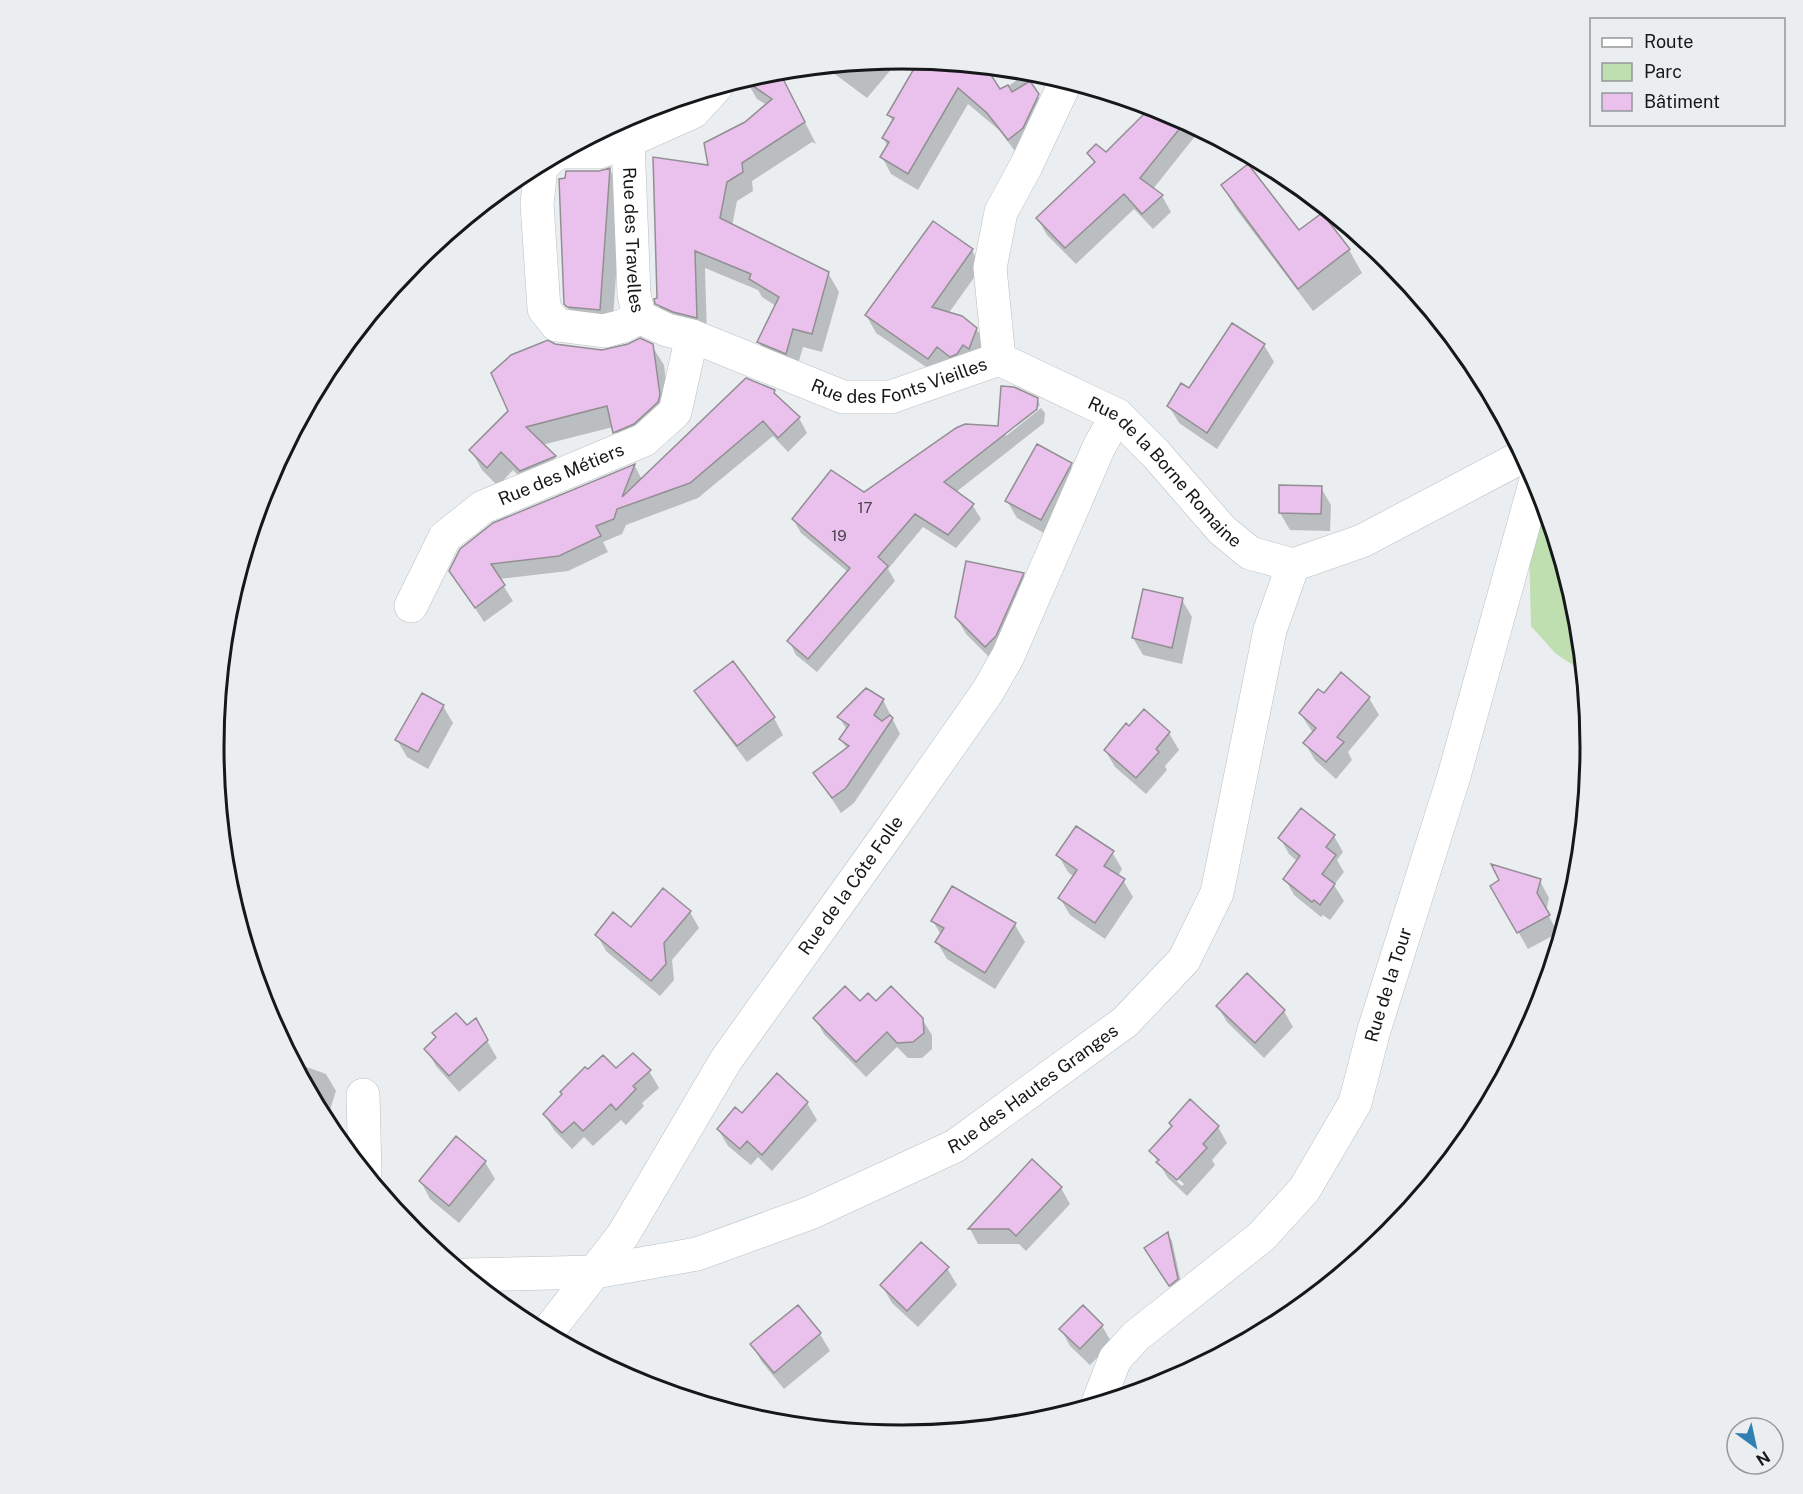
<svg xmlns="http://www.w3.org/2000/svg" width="1803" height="1494" viewBox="0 0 1803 1494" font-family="'Public Sans',sans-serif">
<rect width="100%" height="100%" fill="#eaeef1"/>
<!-- green -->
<path fill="#c0dfb1" d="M1527,464L1538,484L1577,613L1583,672L1555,653L1531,626Z"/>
<!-- shadow -->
<path fill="#0003" fill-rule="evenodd" d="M900,59L867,98L824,66Z
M920,60L989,67L987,72L1000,92L1024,75L1048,112L1018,155L999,130L968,104L918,190L891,174L882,157L888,146L883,138L893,122L889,115Z
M779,71L816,144L812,142L752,181L753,191L737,201L732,226L828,273L839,292L822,352L803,347L796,371L769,360L759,342L776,306L762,297L758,290L705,268L707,336L668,322L657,303L710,167L761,115L767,105L757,99L746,80L747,78L768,72Z
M1152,107L1165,111L1200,130L1153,189L1162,196L1171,212L1153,229L1134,209L1076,264L1047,235L1038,219L1095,164L1089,154H1106Z
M610,170L622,192L612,332L579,327L565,303L599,172Z
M1223,186L1299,232L1349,250L1362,273L1313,311L1236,209Z
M972,250L981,268L948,314L976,328L986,345L938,375L876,333L866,315Z
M554,345L602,351L628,346H652L664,365L670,416L625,451L613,427L542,445L555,457L566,476L533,490L513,470L498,486L482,470L471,450L509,412Z
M1264,345L1274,362L1217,449L1179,423L1169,406L1189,390Z
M774,391L779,399L799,418L807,433L788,452L773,436L698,498L626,525L622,534L603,542L608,552L568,571L499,579L513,601L484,622L451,571L493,525L635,466L642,480Z
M1037,399L1040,405L1006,432V436L1041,408L1045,413L1044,423L956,492L973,506L981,519L956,548L923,527L888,569L895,581L817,672L796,655L789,641L848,572L801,533L793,519L864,493L999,427Z
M1070,464L1080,481L1051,537L1017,518L1007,501Z
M1321,488L1331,505L1330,531L1290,530L1280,513Z
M1023,574L1033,591L995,663L966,634L956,617Z
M1182,600L1192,617L1182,664L1143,655L1133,638Z
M1342,674L1369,698L1379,715L1348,752L1352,760L1336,779L1315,760L1305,743L1313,733L1300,713L1324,695Z
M696,691L774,718L783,735L747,762L706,708Z
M883,700L900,734L854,803L841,813L815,773L847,749L841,739L847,730L839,717Z
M443,706L453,723L428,769L407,757L397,740Z
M1130,728L1169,733L1179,750L1165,766L1167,770L1146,794L1115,767L1105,750Z
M1334,836L1343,852L1337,860L1344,872L1334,885L1344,901L1330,920L1323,915L1321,917L1294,895L1285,879L1298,862L1289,854L1280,838Z
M1112,852L1122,869L1118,876L1123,880L1133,897L1105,939L1070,915L1060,898L1074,877L1068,872L1058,855Z
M1540,881L1549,898L1546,911L1558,933L1528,949L1492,886Z
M690,912L699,928L672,960L674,980L660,996L606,951L597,935L631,929Z
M933,921L1015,925L1025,942L995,989L947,959L937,942L941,935Z
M1247,976L1284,1011L1293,1027L1264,1058L1227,1022L1218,1007Z
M860,1003L876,1004L922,1019L932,1035V1049L922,1058H908L897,1047L866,1077L824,1034L815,1018Z
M475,1020L497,1058L459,1092L436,1066L426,1049L467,1027Z
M293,1062L326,1074L336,1091L326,1123Z
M615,1070L649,1071L659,1088L642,1103L644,1106L626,1125L621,1120L593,1146L584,1137L572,1149L554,1130L544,1114Z
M1190,1102L1218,1127L1227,1143L1212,1160L1215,1165L1187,1196L1168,1178L1151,1151L1173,1127ZM1162,1164L1184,1184L1182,1186L1162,1168Z
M807,1103L817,1120L772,1171L758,1157L751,1165L728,1146L718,1129L742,1116Z
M456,1138L485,1162L495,1179L459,1223L430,1199L421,1182Z
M1032,1161L1061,1188L1070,1204L1026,1251L1019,1244H978L970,1229Z
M1167,1234L1172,1241L1182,1287L1174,1293L1150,1256Z
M947,1268L957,1285L918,1327L892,1303L882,1286Z
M1102,1326L1112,1343L1090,1365L1070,1346L1061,1329Z
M820,1334L830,1351L784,1389L762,1362L752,1345Z"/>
<!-- building -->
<path fill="#eac0ed" stroke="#928f92" stroke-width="1.5" d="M919,60L986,67L1000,89L1008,85L1012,92L1030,81L1039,94L1023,128L1008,140L987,113L958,88L908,174L880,157L889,142L882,138L894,118L887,115Z
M779,71L805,122L742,163L743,172L727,182L720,218L829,272L812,334L793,329L786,354L757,342L779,297L749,279L751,274L695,251L697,318L673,312L655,304L654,299L657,298L653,157L708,165L704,143L745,122L772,99L743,79L768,72Z
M1151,107L1165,111L1185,122L1140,178L1163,195L1142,214L1124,194L1065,248L1036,218L1095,162L1087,153L1096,144L1106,152Z
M1248,164L1299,230L1322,213L1350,249L1298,289L1221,185Z
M610,168L600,310L567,307L564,304L559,179L565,178L566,171H599Z
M933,221L973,249L932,307L962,316L977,328L969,349L963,345L957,354L950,357L937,347L928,359L865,315Z
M1232,323L1265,344L1207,433L1167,406L1181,383L1189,388Z
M640,338L653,344L660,395L658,402L634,424L613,433L607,406L526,427L556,456L520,471L501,452L487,468L469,450L508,411L491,373L511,355L548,340L555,344L602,350L628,344Z
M746,378L775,390L774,393L800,417L778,438L763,421L690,483L617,509L614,519L596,526L601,536L559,556L491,564L505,585L475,608L449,571L460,549L493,523L635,464L622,497Z
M1001,386L1014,387L1038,398L1037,409L944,482L974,504L948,535L915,514L878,557L888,566L808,659L787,641L850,568L792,519L831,470L864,492L956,428L965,424L998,426Z
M1037,444L1072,463L1041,520L1005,501Z
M1279,485L1322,486L1321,514L1279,513Z
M966,561L1024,573L996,636L985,647L955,617Z
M1143,589L1183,598L1172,648L1132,638Z
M733,661L775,717L737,746L694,691Z
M1341,672L1370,697L1337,737L1344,742L1326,762L1303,743L1316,728L1299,713L1318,689L1324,693Z
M866,688L884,699L874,715L882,721L890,715L893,718L846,788L832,798L813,773L849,746L839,739L849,725L837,717Z
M422,693L444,705L418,752L395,740Z
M1144,709L1170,732L1156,749L1159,752L1136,778L1104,750L1126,723L1129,726Z
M1301,808L1335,835L1326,847L1336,855L1322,874L1335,884L1320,905L1314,900L1312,902L1283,879L1300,856L1278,838Z
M1076,826L1114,851L1104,866L1125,879L1095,923L1058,898L1077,870L1056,855Z
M1491,864L1541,879L1537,893L1550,915L1517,933L1490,886L1499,880Z
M952,886L1016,923L985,973L935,942L944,928L931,921Z
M663,888L691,911L664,943L666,964L651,981L595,935L613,912L631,927Z
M1247,973L1285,1010L1255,1043L1216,1006Z
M845,986L860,1001L868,993L876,1001L891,986L923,1018L924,1033L913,1042L897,1043L887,1032L856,1062L813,1018Z
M456,1013L467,1025L476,1018L488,1040L449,1076L424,1049L436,1037L432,1033Z
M633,1053L651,1070L633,1086L636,1089L616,1110L611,1104L583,1131L574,1122L562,1133L543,1114L562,1094L560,1092L585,1067L588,1069L603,1055L616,1068Z
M777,1073L808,1102L762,1155L747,1141L740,1149L717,1129L735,1107L742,1113Z
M1190,1099L1219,1126L1203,1144L1207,1148L1177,1180L1156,1162L1159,1160L1149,1151L1172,1126L1169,1123Z
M456,1136L486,1161L449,1206L419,1181Z
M1032,1159L1062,1187L1016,1236L1009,1229H968Z
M1168,1232L1178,1279L1169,1286L1144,1248Z
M921,1242L949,1267L907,1311L880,1285Z
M798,1305L821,1333L774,1373L750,1344Z
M1083,1305L1103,1325L1080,1349L1059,1329Z"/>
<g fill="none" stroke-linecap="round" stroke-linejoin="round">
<defs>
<g id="street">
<path id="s1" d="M628,141L634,294L639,317L667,330L692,336L843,397H891L999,359L990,268L1001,212L1026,166L1066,81"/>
<path d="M561,152H599L628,141L693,112L716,87"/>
<path d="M553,156L541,167L537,204L544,309L557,325L604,331L623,326L639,317"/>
<path id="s2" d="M999,359L1117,415L1156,454L1222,530L1250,553L1293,565L1362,541L1523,456"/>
<path id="s3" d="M411,606L445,537L483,507L644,440L675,412L692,336"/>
<path d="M363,1095L365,1173"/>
<path id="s4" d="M465,1275L595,1272L697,1254L810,1213L955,1146L1125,1022L1184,960L1217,893L1270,630L1293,565"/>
<path id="s5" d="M546,1334L623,1235L726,1060L885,838L988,691L1008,656L1099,447L1117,415"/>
<path id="s6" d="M1098,1403L1115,1359L1136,1336L1261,1237L1304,1190L1355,1103L1374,1030L1454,776L1536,480"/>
</g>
</defs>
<!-- street casing -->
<use href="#street" stroke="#bbbfc2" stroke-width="34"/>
<!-- street -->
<use href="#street" stroke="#fff" stroke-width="33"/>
</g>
<g text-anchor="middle" stroke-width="5" stroke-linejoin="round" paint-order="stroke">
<!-- number labels -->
<g font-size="15" fill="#4a414d">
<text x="865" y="513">17</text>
<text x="839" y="541">19</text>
</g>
<!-- street labels -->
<g font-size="18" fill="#151718" stroke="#eaeef1">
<text dy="6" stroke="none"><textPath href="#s1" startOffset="99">Rue des Travelles</textPath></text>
<text dy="6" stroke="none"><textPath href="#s1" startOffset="454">Rue des Fonts Vieilles</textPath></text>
<text dy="6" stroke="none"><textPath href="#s2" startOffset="204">Rue de la Borne Romaine</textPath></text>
<text dy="6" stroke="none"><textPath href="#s3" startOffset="210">Rue des Métiers</textPath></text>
<text dy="6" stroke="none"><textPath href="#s5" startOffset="543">Rue de la Côte Folle</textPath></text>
<text dy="6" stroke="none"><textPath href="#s6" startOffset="525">Rue de la Tour</textPath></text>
<text dy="6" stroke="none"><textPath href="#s4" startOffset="610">Rue des Hautes Granges</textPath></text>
</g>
</g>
<!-- crop -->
<path d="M0 0H1803V1494H0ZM224 747a678 678 0 1 1 1356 0a678 678 0 1 1-1356 0Z" fill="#eaeef1" fill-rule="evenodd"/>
<path fill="none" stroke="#151718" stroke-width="3" d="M224 747a678 678 0 1 1 1356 0a678 678 0 1 1-1356 0Z"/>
<!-- legend -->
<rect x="1590" y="18" width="195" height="108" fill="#eaeef1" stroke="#95989a" stroke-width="1.5"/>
<rect x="1602" y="38" width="30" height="9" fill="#ffffff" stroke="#95989a" stroke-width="1.5"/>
<text x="1644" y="48" font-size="18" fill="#151718">Route</text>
<rect x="1602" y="63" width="30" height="18" fill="#c0dfb1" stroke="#95989a" stroke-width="1.5"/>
<text x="1644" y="78" font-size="18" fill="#151718">Parc</text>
<rect x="1602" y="93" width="30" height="18" fill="#eac0ed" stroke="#95989a" stroke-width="1.5"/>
<text x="1644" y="108" font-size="18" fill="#151718">Bâtiment</text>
<!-- north arrow -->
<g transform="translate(1755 1446) rotate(147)"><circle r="28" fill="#eaeef1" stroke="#95989a" stroke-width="1.5"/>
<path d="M0-4.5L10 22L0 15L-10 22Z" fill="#3280b2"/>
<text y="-9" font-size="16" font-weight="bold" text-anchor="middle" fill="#151718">N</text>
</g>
</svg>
